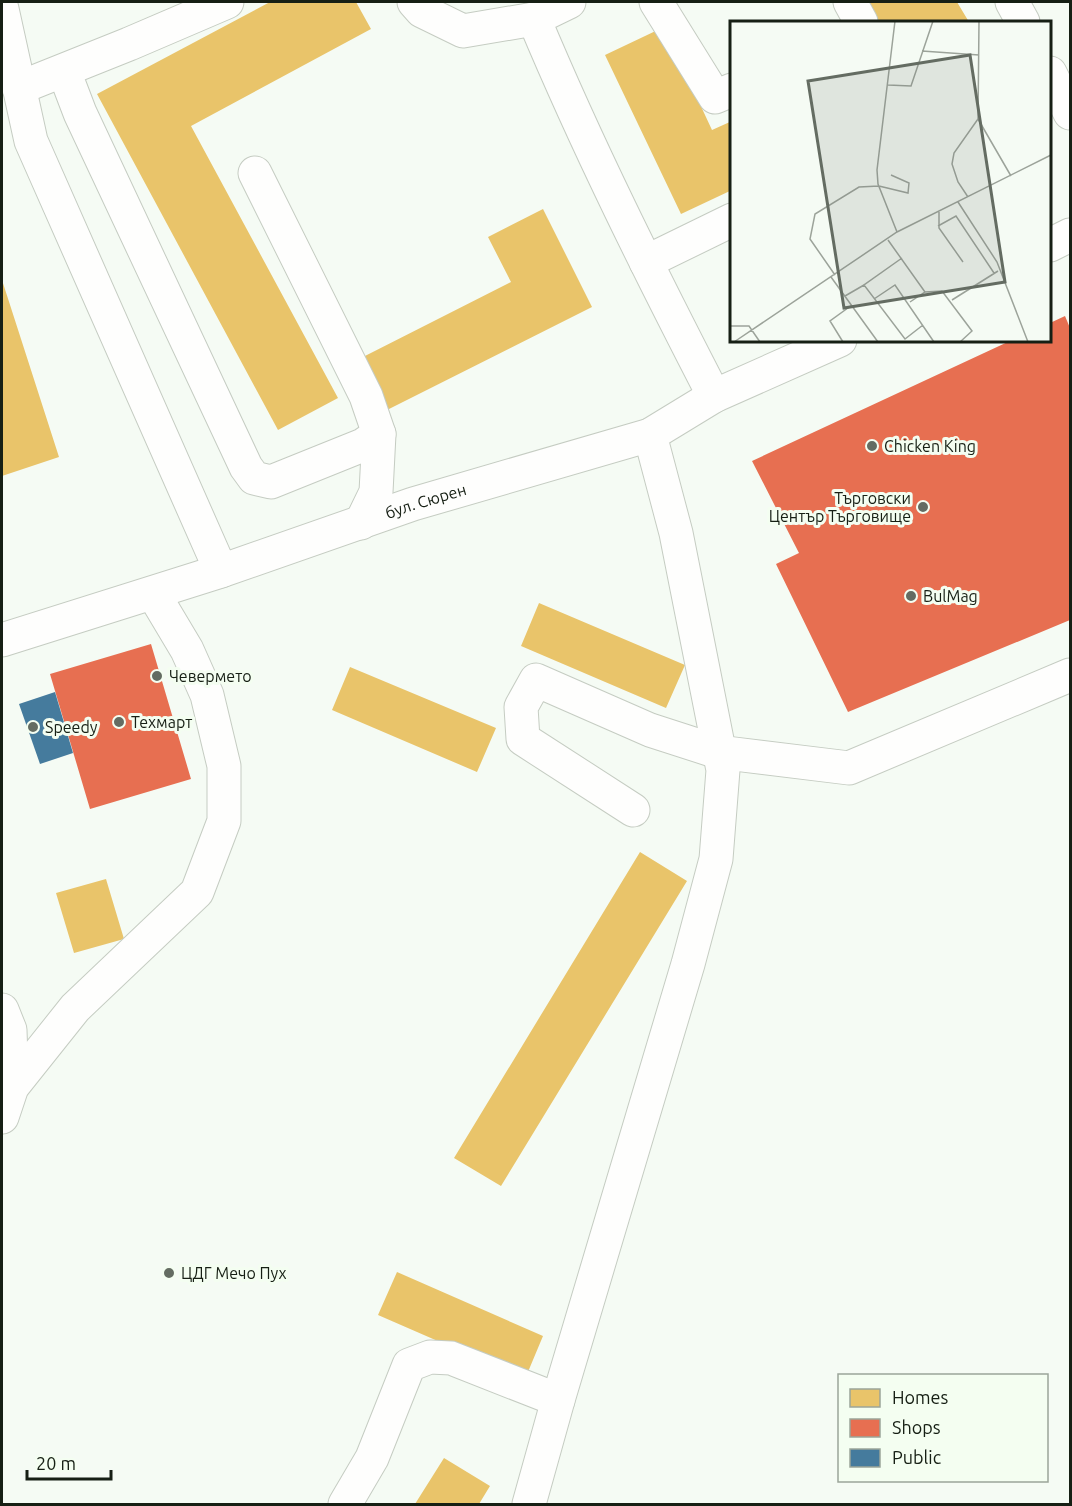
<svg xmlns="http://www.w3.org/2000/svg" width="1072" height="1506" viewBox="0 0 1072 1506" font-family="Ubuntu,sans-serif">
<rect width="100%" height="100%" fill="#f5fbf4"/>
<!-- homes -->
<path fill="#e9c46a" d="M270,2H356L371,29L191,126L338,398L278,430L97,94Z
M862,2H957L969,22H874Z
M664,27L712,130L732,121V190L681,214L605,55Z
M543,209L592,307L387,410L361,358L511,282L488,237Z
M2,280L59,457L2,476Z
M539,603L685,665L666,708L521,646Z
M350,667L496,728L477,772L332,710Z
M640,852L687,881L501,1186L454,1158Z
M106,879L124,939L74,953L56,893Z
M397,1272L543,1336L525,1379L378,1315Z
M444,1458L490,1486L479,1504H415Z"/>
<!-- shops -->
<path fill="#e76f51" d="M1065,316L1070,328V620L848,712L776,564L799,553L752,461L1012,340H1050V323Z
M151,644L191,779L90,809L50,674Z"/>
<!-- public -->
<path fill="#457b9d" d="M55,692L73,753L40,764L19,704Z"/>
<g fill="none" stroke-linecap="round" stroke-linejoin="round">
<defs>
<g id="minor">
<path d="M414,2L422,11L463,31L534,19L569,2"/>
<path d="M656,2L715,97L732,90"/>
<path d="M850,2L861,22"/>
<path d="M1012,2L1023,22"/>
<path d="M2,9L31,141L221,571"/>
<path d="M534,19C588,148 650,272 714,396"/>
<path d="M64,71L80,113L246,467L254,478L271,482L363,445L379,434"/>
<path d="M1050,73L1070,113"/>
<path d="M19,88L129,44L227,2"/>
<path d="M255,173L366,396L379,434L376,492L361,523"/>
<path d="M1050,245L1070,235"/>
<path d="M646,262L732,220"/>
<path id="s1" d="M2,640L221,571L413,504L650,435L714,396L840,340"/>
<path d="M633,810L523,739L521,707L536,680L650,730L718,752L849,768L1070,675"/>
<path d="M2,1010L10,1030L12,1087"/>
<path d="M2,1117L12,1087L75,1008L197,892L224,821V766L207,695L187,650L153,593"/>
<path d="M345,1504L372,1458L409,1365L430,1357L451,1358L558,1400"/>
<path d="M529,1504L558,1400L688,964L716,859L723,770L676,533L650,435"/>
</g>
</defs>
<!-- minor casing -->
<use href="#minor" stroke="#c5ccc2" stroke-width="35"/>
<!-- minor -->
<use href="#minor" stroke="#fefefd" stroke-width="33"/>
</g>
<!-- markers -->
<g fill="#646c62" stroke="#f4fef1" stroke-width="2">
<circle cx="872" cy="446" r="6"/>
<circle cx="923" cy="507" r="6"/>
<circle cx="911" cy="596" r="6"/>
<circle cx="157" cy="676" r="6"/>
<circle cx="119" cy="722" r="6"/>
<circle cx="33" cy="727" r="6"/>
<circle cx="169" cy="1273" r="6"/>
</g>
<g text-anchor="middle" stroke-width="6" stroke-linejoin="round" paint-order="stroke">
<!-- poi labels -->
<g font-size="16" fill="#161f14" stroke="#f4fef1" text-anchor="start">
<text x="884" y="452">Chicken King</text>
<text x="911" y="504" text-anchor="end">Търговски<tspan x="911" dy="18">Център Търговище</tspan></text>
<text x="923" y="602">BulMag</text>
<text x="169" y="682">Чевермето</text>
<text x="131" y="728">Техмарт</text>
<text x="45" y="733">Speedy</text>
<text x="181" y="1279">ЦДГ Мечо Пух</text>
</g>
<!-- street labels -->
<g font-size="16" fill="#161f14" stroke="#f4fef1">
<text dy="6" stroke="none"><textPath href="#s1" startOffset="446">бул. Сюрен</textPath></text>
</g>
</g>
<!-- overview -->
<g transform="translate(730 21)">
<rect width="321" height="321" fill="#f5fbf4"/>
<path fill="none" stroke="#9ca39a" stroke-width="1.5" d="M165,0L147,149L148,163L167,211M192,30L249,34M158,64L181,65L203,0M248,98L281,155M238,176L228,161L222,143L224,132L248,98L249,0M228,181L267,241L298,321M209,191V207L233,241M208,205L226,195L264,252M158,219L195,271M172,237L134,264L175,318L193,304M105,254L80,218L85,193L129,166L149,165L178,172L179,162L161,154M101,256L148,321M115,275L134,264M144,278L165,264L204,321M222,279L268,250M180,281L195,271L212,270L242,310L230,321M0,305H19L30,321M4,321L167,211L321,134M113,321L100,300L122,284"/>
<path fill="#646c62" fill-opacity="0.15" stroke="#646c62" stroke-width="3" d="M240,34L275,261L114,287L78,60Z"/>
<rect width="321" height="321" fill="none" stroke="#161f14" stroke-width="3"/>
</g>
<!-- border -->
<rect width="1072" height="1506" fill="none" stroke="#161f14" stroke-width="6"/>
<!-- legend -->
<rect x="838" y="1374" width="210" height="108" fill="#f4fef1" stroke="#9ba599" stroke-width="1.5"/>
<rect x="850" y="1389" width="30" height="18" fill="#e9c46a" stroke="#9ba599" stroke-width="1.5"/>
<text x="892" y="1404" font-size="18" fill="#161f14">Homes</text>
<rect x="850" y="1419" width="30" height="18" fill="#e76f51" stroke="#9ba599" stroke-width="1.5"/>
<text x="892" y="1434" font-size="18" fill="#161f14">Shops</text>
<rect x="850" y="1449" width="30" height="18" fill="#457b9d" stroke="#9ba599" stroke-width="1.5"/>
<text x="892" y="1464" font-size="18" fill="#161f14">Public</text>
<!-- scale -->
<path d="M27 1470v9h84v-9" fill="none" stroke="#161f14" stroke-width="3"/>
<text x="36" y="1470" font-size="18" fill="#161f14" stroke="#f4fef1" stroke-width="4.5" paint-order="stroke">20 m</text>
</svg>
